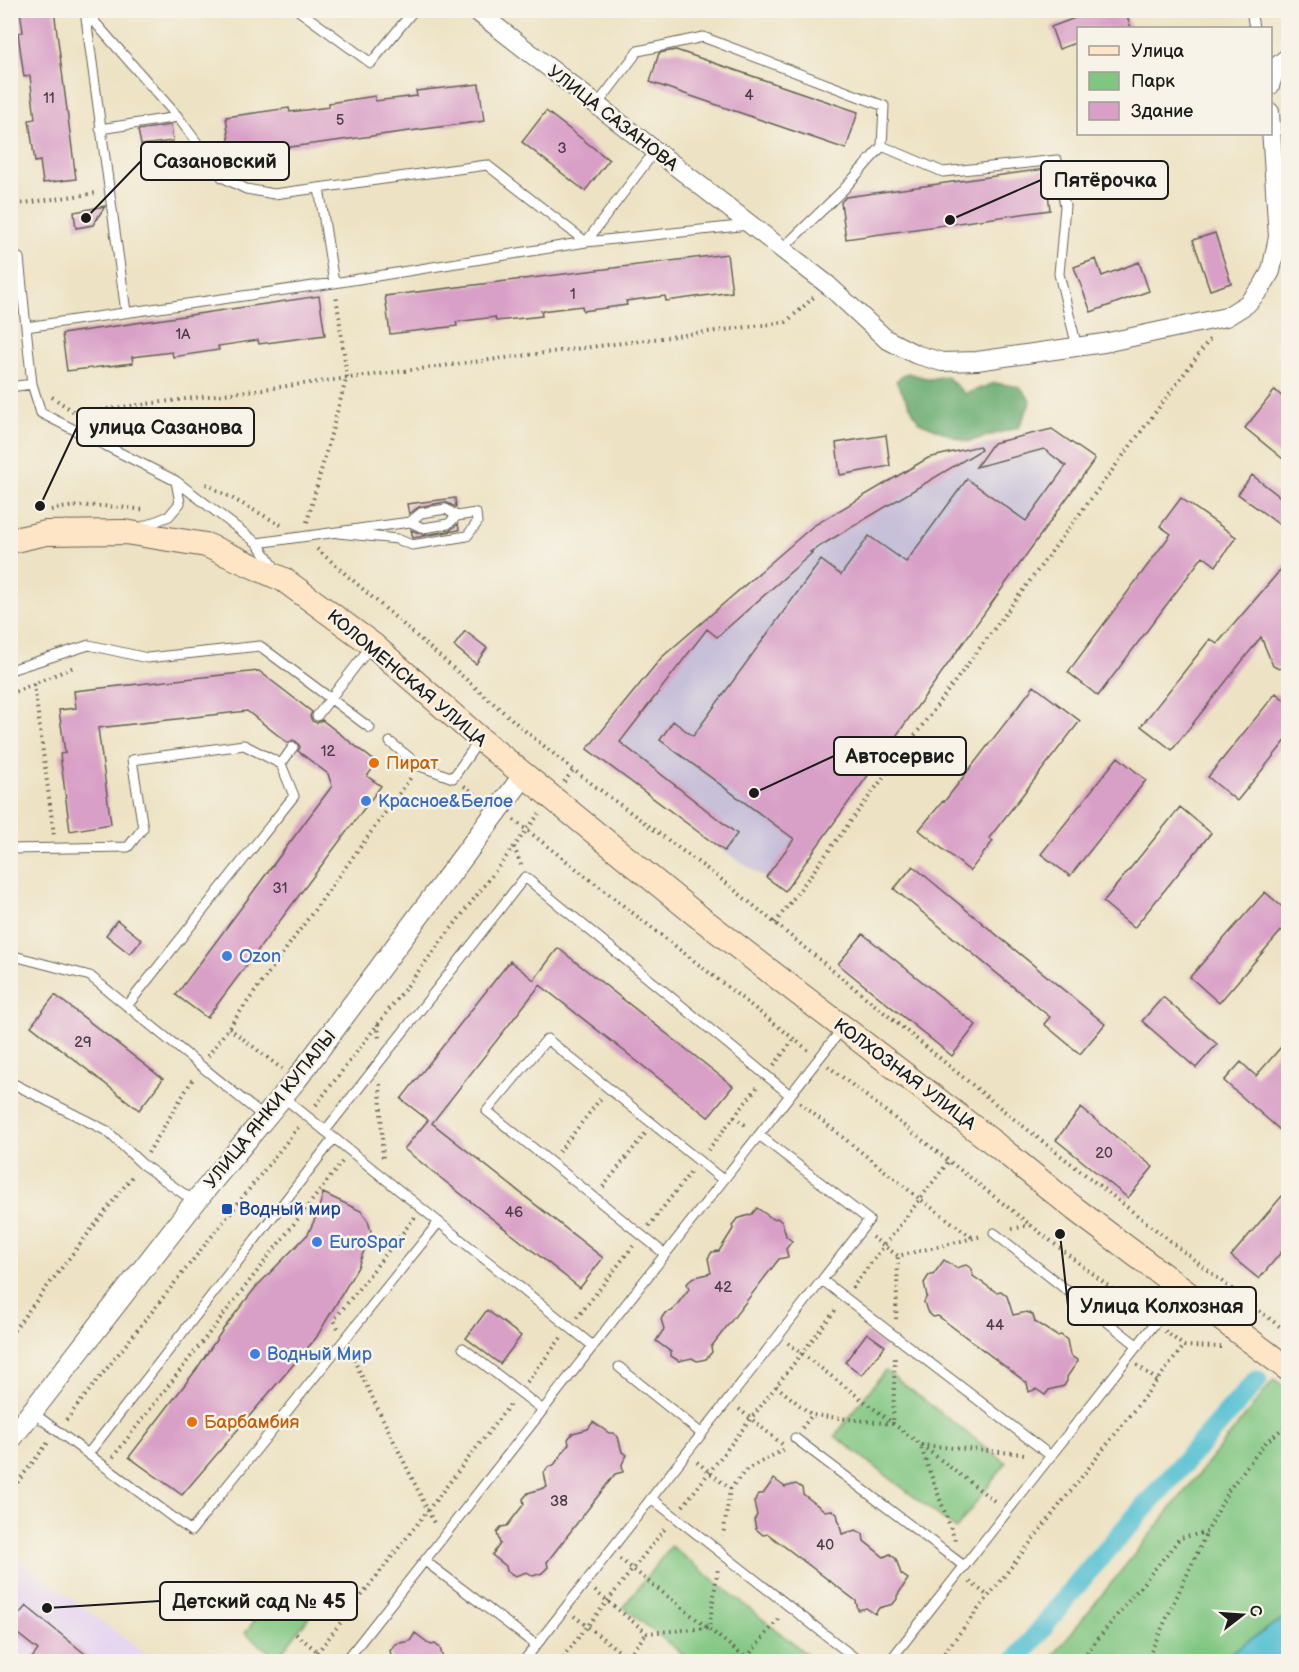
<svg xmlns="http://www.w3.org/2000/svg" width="1299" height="1672" viewBox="0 0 1299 1672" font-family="'Balsamiq Sans',sans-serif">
<rect width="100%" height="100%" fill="#f7f3e8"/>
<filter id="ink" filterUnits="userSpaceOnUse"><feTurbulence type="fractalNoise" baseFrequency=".0167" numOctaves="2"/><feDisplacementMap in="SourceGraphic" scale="12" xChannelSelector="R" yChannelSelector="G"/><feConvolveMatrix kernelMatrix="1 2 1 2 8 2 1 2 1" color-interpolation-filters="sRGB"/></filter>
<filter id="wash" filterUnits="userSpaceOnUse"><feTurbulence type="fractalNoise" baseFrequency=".008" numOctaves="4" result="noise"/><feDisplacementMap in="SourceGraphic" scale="24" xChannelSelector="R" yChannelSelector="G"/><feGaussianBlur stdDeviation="1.35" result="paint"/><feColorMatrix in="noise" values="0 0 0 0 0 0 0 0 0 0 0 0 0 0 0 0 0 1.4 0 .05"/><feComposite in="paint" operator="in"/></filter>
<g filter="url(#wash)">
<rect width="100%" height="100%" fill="#ede2c3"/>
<!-- built -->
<path fill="#e5d3f1" d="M11,1554L155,1661H11Z"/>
<!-- industrial -->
<path fill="#c7c0d9" d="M1052,429L1095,459L785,891L724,851L587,749L661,658L813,526L928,458Z"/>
<!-- green -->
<path fill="#80c681" stroke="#4e714e" stroke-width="1.5" d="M885,1370L1006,1463L956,1529L835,1436Z
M1274,1380L1288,1390V1661L1048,1662Z
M671,1546L815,1661H691L623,1607Z
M284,1583L316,1608L277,1658L245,1633Z"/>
<!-- forest -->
<path fill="#68ab6f" stroke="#426446" stroke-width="1.5" d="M907,373L930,379L946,376L965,394L995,383L1020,387L1031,401L1019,427L967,442L919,422L896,381Z"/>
<!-- water -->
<path fill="#57c1d3" stroke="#3a6e78" stroke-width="1.5" d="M1288,1615V1661H1218Z"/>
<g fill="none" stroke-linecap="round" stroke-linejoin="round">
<!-- canal -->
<path stroke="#57c1d3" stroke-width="21" d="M1015,1662L1087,1572L1257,1380"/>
</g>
<g id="blocks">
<!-- building -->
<path fill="#d9a0c7" d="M20,10H54L76,179L43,183L40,161L35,162L29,120L35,119L30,76L24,77L18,33L23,32Z
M1096,10H1125L1131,28H1078V42L1059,49L1051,27Z
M676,50L858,112L846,149L650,82L659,53Z
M479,84L484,121L231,155L226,117L289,108L290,112L329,107V103L375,96V101L417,96L416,91Z
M546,111L609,160L585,191L522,142Z
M171,125L173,141L141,145L138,130Z
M1045,169L1050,210L846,239L841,202L846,197Z
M105,206L93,225L76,228L74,212Z
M1215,233L1231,283L1210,290L1193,240Z
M727,254L732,292L666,301L665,296L626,301L627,305L583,311L582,306L541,311L542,316L496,321L495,317L456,322L457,326L390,334L385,296Z
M1096,259L1102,276L1139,262L1149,291L1091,312L1074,267Z
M319,296L325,335L259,344L258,340L218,346L219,350L173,357L172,352L132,357L133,363L67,371L62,334Z
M1275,390L1288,402V463L1245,428Z
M1052,429L1095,459L785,891L766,877L794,839L660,740L673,721L693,736L821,560L841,575L869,536L906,562L967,479L1026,521L1066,466L1044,449L976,467L993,443Z
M886,435L890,466L840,475L836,443Z
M979,446L981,450L810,552L812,553L717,637L707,629L620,742L737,834L724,851L587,749L661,658L813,526L928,458Z
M1252,475L1288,503V531L1238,494Z
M455,498L456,507L445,502L419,507L409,514L407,504Z
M1181,498L1236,537L1216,566L1203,556L1098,696L1068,672L1171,534L1160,526Z
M458,524L459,530L413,538L411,530L424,535L449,531Z
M1288,561V664L1279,669L1273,666L1261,637L1172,750L1141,726L1210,639L1217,644Z
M465,631L487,648L476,664L454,646Z
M259,671L312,712L310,716L312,721L317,723L322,720L377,763L367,776L381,786L207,1018L176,995L332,786L328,774L298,751L300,747L297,742L293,740L288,743L247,711L98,728L111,824L70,831L60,754L65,753L59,710L76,708L74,691Z
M1034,686L1080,721L989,838L993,841L970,871L919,830L943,801L944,802Z
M1276,693L1288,703V738L1237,801L1208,777Z
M1118,757L1146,780L1070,876L1041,854Z
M1180,807L1211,833L1134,928L1103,902Z
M913,866L1105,1024L1080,1054L1044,1024L1050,1017L894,889Z
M1265,892L1288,912V923L1219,1003L1190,977Z
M117,920L142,940L130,954L106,935Z
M863,934L976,1025L952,1056L838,964Z
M558,948L733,1086L708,1117L540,985L432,1123L603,1258L580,1288L404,1149L428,1120L401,1099L510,961L534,980Z
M55,995L163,1079L139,1110L31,1026Z
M1163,997L1217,1044L1196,1068L1142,1021Z
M1288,1039V1137L1224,1081L1241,1062L1256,1076Z
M1081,1108L1153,1167L1128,1198L1056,1140Z
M1288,1189V1244L1259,1279L1231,1256Z
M323,1193L361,1211L368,1221L371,1231L358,1267L316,1338L182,1495L129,1457L196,1370L224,1328L256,1287L308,1234L318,1212Z
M757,1208L773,1219L777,1218L782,1222L786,1236L792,1241L786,1249L788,1257L779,1259L711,1347L712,1352L706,1359L697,1361L692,1358L679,1361L671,1356V1352L656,1341L664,1329L661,1319L665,1313L672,1311L689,1289L687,1284L692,1278L711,1273L708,1258L712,1252L719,1251L733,1229L732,1225L737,1219L752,1214Z
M944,1260L956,1268L966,1265L972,1269L973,1276L996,1292L1001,1291L1007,1296L1013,1315L1027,1312L1033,1315L1035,1322L1057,1336L1061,1335L1067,1340L1070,1355L1078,1361L1067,1377V1381L1064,1386L1049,1390L1045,1395L1036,1389L1029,1392L1027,1383L938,1316L933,1317L927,1311L924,1302L927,1296L924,1283L929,1275H933Z
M487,1310L521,1336L500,1364L466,1338Z
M867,1333L885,1346L862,1375L845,1362Z
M593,1422L609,1433H613L618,1437L622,1452L627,1455L622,1464L623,1472L615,1474L547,1562L548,1567L542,1573L533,1576L527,1572L515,1576L507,1571L506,1566L492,1555L500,1544L497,1533L501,1527L507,1526L524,1504L523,1499L528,1493L547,1487L544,1473L548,1467L554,1465L569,1444L568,1439L573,1433L588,1429Z
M774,1479L785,1487L796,1484L802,1488L803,1494L825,1511L831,1510L837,1514L842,1534L856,1530L863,1534L864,1541L884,1557L890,1554L896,1559L901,1574L908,1579L897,1596V1599L893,1604L879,1608L875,1614L866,1608L858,1610L856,1601L768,1534L763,1535L756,1529L754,1520L757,1515L754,1502L758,1494H763Z
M26,1606L95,1662H29L38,1650L10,1628V1625Z
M415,1633L431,1645L435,1644L440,1648L444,1662H393L390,1651L395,1644L410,1641Z"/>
</g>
</g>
<g filter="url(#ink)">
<use href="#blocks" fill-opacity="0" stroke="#656156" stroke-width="1.5"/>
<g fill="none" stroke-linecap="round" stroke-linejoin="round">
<defs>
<path id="service" d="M298,10L371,63L414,10
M1251,10L1254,28
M85,11L178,117L222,177L246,189L274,194L487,165L586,242L655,151
M85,11L126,312
M597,105L638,51L703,37L884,106L882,146L844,189L782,249
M100,129L178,117
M882,146L943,172L1057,160L1065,206L1059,274L1077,347
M319,188L334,283
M10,259L19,258L26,327
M10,387L32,384
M410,522L421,513L446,509L457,516
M140,528L169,516L180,503L176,481
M257,543L410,522L423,528L448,524L457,516L476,513L477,523L467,536L412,545L397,539L338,533
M275,568L257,543L176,481L41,413L32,384L26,327L334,283L586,242L749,225
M10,670L89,645L147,658L260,646L370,728
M317,716L371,646
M390,742L420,766L453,778L480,739
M10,849L128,847L143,828L132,760L244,745L281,764L293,747
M10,955L90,976L264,1117
M127,1006L294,796L281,764
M10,1082L107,1131L142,1164L195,1202
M283,1097L593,1346
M325,1131L525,877L790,1095
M994,1233L1138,1346
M665,1254L487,1111L547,1039L723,1180
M822,1280L1051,1456
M463,1348L543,1410
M619,1367L702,1434
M32,1412L191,1531L439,1222
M795,1438L964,1566
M88,1454L334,1138
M651,1498L860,1662
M425,1561L536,1645
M345,1662L842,1029
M523,1662L869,1220L759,1135
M889,1662L1181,1290"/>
<path id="minor" d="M475,10L828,285L886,339L915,354L942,362L977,361L1104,343L1226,317L1247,304L1262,287L1271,271L1278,237L1270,112
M1270,86L1276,67L1288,57"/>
<path id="tertiary" d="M10,1440L195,1202L296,1080L525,774"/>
<path id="secondary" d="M10,541L46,533L125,532L206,545L284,580L373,645L480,739L694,913L995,1144L1075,1209L1288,1369"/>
</defs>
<!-- service casing -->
<use href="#service" stroke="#656156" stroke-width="11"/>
<!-- minor casing -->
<use href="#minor" stroke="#656156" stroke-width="20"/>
<!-- tertiary casing -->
<use href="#tertiary" stroke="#656156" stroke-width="23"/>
<!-- secondary casing -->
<use href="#secondary" stroke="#656156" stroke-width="26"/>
<!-- path -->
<path stroke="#656156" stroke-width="4" stroke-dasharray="1.5 4.5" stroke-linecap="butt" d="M10,205L97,193
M52,397L76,413L786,322L814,297
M206,484L281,525
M51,510C82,503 113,506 145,510
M307,522L347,376L336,295
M317,549L524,730L580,775L726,883L1014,1119L1288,1333
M34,684L54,835
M10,694L76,666
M564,782L574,769
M464,786L483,799
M514,820L808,1050
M514,847L521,865
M775,923L1210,339
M378,1024L379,1041
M229,1028L282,1069
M208,1056L412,776
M774,1065L794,1039
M828,1066L1145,1315
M380,1084L383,1161
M800,1103L920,1199L973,1238
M316,1105L539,814
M734,1117L748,1127
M708,1150L759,1085
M559,1152L601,1098
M148,1153L194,1077
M603,1187L645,1134
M649,1226L692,1170
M1012,1229L1030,1225
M872,1237L898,1256L982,1236
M852,1288L949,1161
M577,1318L633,1246
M896,1319L898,1256
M338,1328L334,1320L415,1217
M1165,1331L1184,1346L1221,1347
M10,1335L134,1174
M788,1343L997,1503
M351,1354L435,1525
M1137,1365L1158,1381
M527,1382L561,1338
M776,1386L812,1415L893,1424L895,1354
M739,1409L782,1444
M66,1420L300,1125
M802,1428L812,1415
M113,1457L342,1162
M697,1462L730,1489L723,1536
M730,1489L747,1469L787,1448
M10,1492L50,1440
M683,1506L837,1308
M955,1540L920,1445L1024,1454
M620,1559L751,1662
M970,1582L988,1596
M595,1591L647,1633L709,1628L718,1568
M574,1616L633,1662
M296,1634L318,1652
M747,1658L774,1662
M310,1662L512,1402
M559,1662L667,1526
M619,1662L627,1657L647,1633
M743,1662L781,1616
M937,1662L1184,1346
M1079,1662L1180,1538L1207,1532L1228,1491L1266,1442L1288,1424
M1146,1662L1207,1532"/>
<!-- service -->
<use href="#service" stroke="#fff" stroke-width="9"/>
<!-- minor -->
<use href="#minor" stroke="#fff" stroke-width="18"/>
<!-- tertiary -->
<use href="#tertiary" stroke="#fff" stroke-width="21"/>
<!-- secondary -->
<use href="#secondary" stroke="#fde5c5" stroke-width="24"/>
</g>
</g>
<!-- markers -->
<g fill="#e8710a" stroke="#f7f3e8" stroke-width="2">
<circle cx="374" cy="763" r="6"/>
<circle cx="192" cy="1422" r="6"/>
</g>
<g fill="#3f7fe0" stroke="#f7f3e8" stroke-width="2">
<circle cx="366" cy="801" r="6"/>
<circle cx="227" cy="956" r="6"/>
<circle cx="317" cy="1242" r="6"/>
<circle cx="255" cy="1354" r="6"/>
</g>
<rect fill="#1a4fb4" stroke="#f7f3e8" stroke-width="2" x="221" y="1203" width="12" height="12" rx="3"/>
<g text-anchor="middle" stroke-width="5" stroke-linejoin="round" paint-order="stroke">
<!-- number labels -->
<g font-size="15" fill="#4b3d47">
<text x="749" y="100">4</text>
<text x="49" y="103">11</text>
<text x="340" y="125">5</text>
<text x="562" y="153">3</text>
<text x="573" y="299">1</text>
<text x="183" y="339">1А</text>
<text x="328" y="756">12</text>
<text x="280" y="893">31</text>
<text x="83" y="1047">29</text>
<text x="1104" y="1158">20</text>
<text x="514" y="1217">46</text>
<text x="723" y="1292">42</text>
<text x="995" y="1330">44</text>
<text x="559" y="1506">38</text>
<text x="825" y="1550">40</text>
</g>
<!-- street labels -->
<g font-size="18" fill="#1c1c1c" stroke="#f7f3e8">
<text transform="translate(613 118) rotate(38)" y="6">УЛИЦА САЗАНОВА</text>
<text transform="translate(407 678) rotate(40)" y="6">КОЛОМЕНСКАЯ УЛИЦА</text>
<text transform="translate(905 1074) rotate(37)" y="6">КОЛХОЗНАЯ УЛИЦА</text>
<text transform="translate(270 1109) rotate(-51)" y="6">УЛИЦА ЯНКИ КУПАЛЫ</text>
</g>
<!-- food labels -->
<g font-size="18" fill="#c56008" stroke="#f7f3e8" text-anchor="start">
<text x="386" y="769">Пират</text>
<text x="204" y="1428">Барбамбия</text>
</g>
<!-- shop labels -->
<g font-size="18" fill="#366cbe" stroke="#f7f3e8" text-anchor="start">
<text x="378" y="807">Красное&amp;Белое</text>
<text x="239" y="962">Ozon</text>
<text x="329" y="1248">EuroSpar</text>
<text x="267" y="1360">Водный Мир</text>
</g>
<!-- transit labels -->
<g font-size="18" fill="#164399" stroke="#f7f3e8" text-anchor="start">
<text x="239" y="1215">Водный мир</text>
</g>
</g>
<!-- callouts -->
<path fill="none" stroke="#1c1c1c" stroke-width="2" d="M86 218L141 161M950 220L1041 180M40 506L77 427M754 793L834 756M1060 1234L1068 1306M47 1608L160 1601"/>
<g fill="#1c1c1c" stroke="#f7f3e8" stroke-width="2">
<circle cx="86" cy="218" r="6"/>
<circle cx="950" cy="220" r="6"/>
<circle cx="40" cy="506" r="6"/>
<circle cx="754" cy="793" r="6"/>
<circle cx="1060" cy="1234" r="6"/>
<circle cx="47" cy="1608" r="6"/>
</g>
<g fill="#f7f3e8" stroke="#1c1c1c" stroke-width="2">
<rect x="141" y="142" width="148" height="38" rx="6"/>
<rect x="1041" y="161" width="127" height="38" rx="6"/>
<rect x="77" y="408" width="177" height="38" rx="6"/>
<rect x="834" y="737" width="132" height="38" rx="6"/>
<rect x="1068" y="1287" width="188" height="38" rx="6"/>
<rect x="160" y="1582" width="197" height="38" rx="6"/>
</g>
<g font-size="20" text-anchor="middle" font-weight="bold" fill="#1c1c1c">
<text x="215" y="168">Сазановский</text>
<text x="1105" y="187">Пятёрочка</text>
<text x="166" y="434">улица Сазанова</text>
<text x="900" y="763">Автосервис</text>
<text x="1162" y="1313">Улица Колхозная</text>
<text x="259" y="1608">Детский сад № 45</text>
</g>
<!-- margin -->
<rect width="1299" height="1672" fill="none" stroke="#f7f3e8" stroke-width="36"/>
<!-- legend -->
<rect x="1077" y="27" width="195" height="108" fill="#f7f3e8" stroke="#9f9d96" stroke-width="1.5"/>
<rect x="1089" y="46" width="30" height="9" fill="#fde5c5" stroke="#9f9d96" stroke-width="1.5"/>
<text x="1131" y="57" font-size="18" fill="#1c1c1c">Улица</text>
<rect x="1089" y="72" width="30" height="18" fill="#80c681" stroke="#9f9d96" stroke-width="1.5"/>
<text x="1131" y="87" font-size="18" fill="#1c1c1c">Парк</text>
<rect x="1089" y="102" width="30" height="18" fill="#d9a0c7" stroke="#9f9d96" stroke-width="1.5"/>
<text x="1131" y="117" font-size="18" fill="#1c1c1c">Здание</text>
<!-- north arrow -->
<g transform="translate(1242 1615) rotate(73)" stroke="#f7f3e8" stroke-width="4.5" paint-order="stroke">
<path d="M0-4.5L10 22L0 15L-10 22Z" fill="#1c1c1c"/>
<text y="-9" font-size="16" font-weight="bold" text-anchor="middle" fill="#1c1c1c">С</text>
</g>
</svg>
